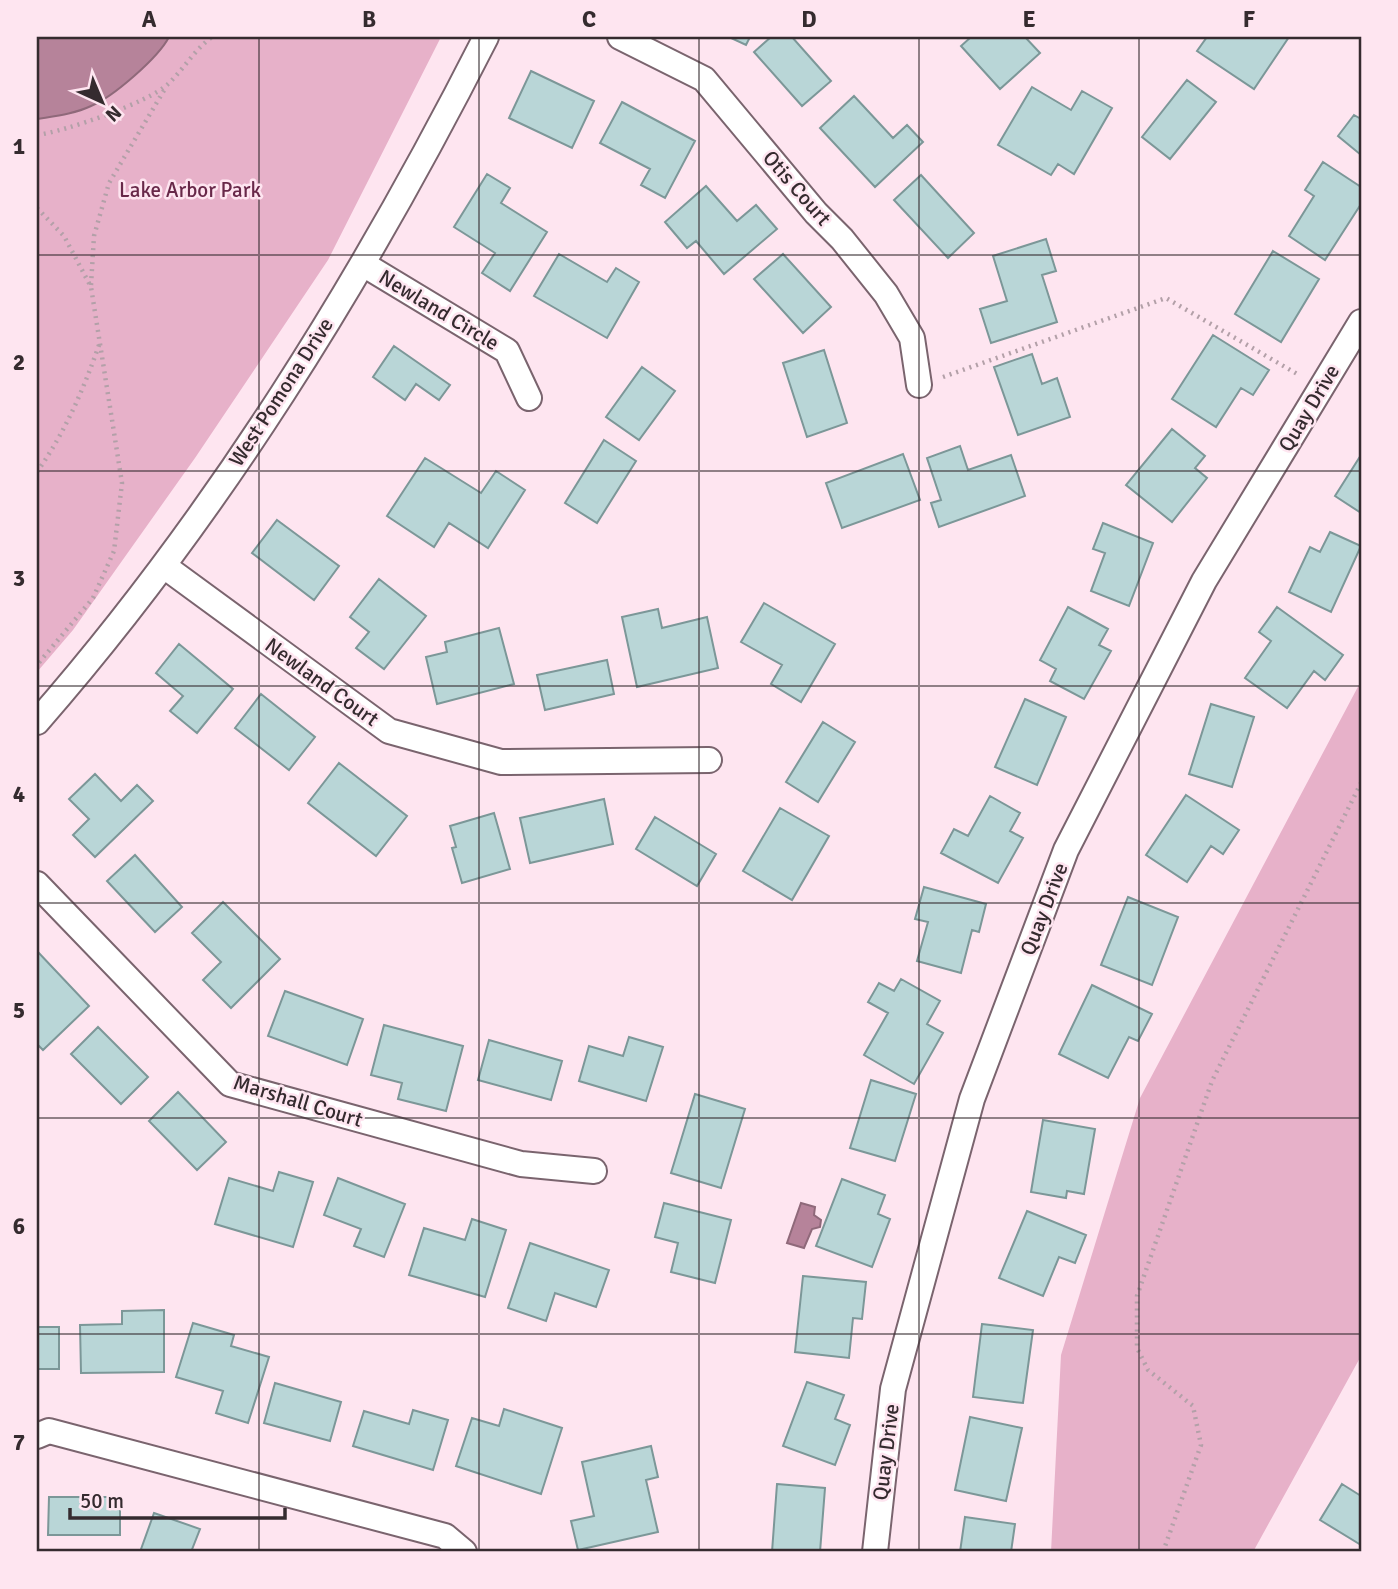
<svg xmlns="http://www.w3.org/2000/svg" width="1398" height="1589" viewBox="0 0 1398 1589" font-family="Signika,sans-serif">
<rect width="100%" height="100%" fill="#fee5f0"/>
<!-- green -->
<path fill="#e7b1c9" d="M37,37H441L328,260L195,458L73,630L37,672Z
M1361,681V1356L1253,1552H1051L1061,1355L1140,1098Z"/>
<!-- water -->
<path fill="#b6839a" stroke="#8f697a" stroke-width="2" d="M37,37H169C158,58 113,97 91,106C74,114 55,116 37,119Z
M801,1203L815,1207L814,1215L821,1220L820,1227L812,1229L804,1248L787,1243Z"/>
<!-- building -->
<path fill="#b9d6d7" stroke="#7c9798" stroke-width="2" d="M729,37H750L746,45Z
M771,37H792L831,81L802,106L754,52Z
M971,37H1025L1040,53L1000,89L961,46Z
M1207,37H1289L1254,89L1197,51Z
M531,71L594,101L572,148L509,118Z
M1187,80L1216,102L1170,159L1142,137Z
M1032,87L1071,110L1082,91L1112,108L1074,174L1058,164L1051,175L998,145Z
M854,96L893,138L907,125L923,142L875,187L820,128Z
M622,102L695,141L665,198L641,185L650,169L600,143Z
M1354,115L1361,119V155L1338,136Z
M1323,162L1361,187V204L1325,260L1289,236L1314,196L1305,190Z
M487,174L510,188L501,203L547,232L510,291L482,273L495,253L454,227Z
M921,175L974,233L948,258L894,200Z
M706,186L737,221L756,205L777,229L724,274L696,241L687,248L665,222Z
M1046,239L1056,271L1042,275L1057,322L991,343L980,309L1007,301L993,256Z
M1273,251L1319,279L1281,342L1235,314Z
M559,254L607,282L616,268L639,282L607,338L534,296Z
M783,254L831,307L803,333L754,279Z
M1213,335L1269,370L1253,395L1241,388L1216,427L1172,399Z
M394,346L450,385L439,400L416,384L405,400L373,377Z
M824,350L847,423L807,437L783,363Z
M1032,354L1042,384L1057,378L1070,417L1018,435L994,367Z
M642,367L675,391L639,440L606,417Z
M1172,429L1205,456L1195,468L1207,478L1172,522L1126,485Z
M604,440L636,461L597,523L565,503Z
M960,446L968,470L1011,455L1025,496L939,527L931,503L941,500L927,458Z
M903,454L920,500L842,528L826,483Z
M1361,455V513L1335,496Z
M425,458L481,493L496,471L525,490L488,548L449,523L434,547L387,516Z
M277,520L339,566L314,600L252,553Z
M1103,523L1153,543L1129,606L1091,591L1105,553L1093,549Z
M1330,532L1361,546L1331,612L1289,592L1310,547L1320,552Z
M379,579L426,616L384,669L356,648L369,632L350,617Z
M764,603L835,644L801,702L771,684L782,665L741,642Z
M1068,607L1108,629L1099,645L1111,651L1084,699L1050,681L1056,669L1040,660Z
M1277,607L1343,655L1325,680L1314,671L1287,708L1245,678L1271,641L1259,632Z
M658,609L662,628L707,617L718,668L637,687L622,617Z
M499,628L514,684L437,704L426,657L447,652L445,642Z
M179,644L233,689L197,733L170,711L183,696L156,673Z
M607,660L614,694L545,710L537,675Z
M261,694L315,737L289,770L235,728Z
M1025,699L1066,717L1037,785L995,767Z
M1211,704L1254,717L1232,787L1189,774Z
M823,722L855,742L818,802L786,782Z
M339,763L407,816L376,856L308,803Z
M95,774L121,801L137,785L153,801L95,857L73,835L89,819L69,799Z
M1186,795L1239,830L1223,854L1211,846L1187,882L1146,855Z
M990,796L1020,813L1010,831L1023,838L998,883L941,853L954,829L968,836Z
M604,799L613,844L530,863L520,818Z
M780,808L829,836L792,900L743,871Z
M494,813L510,869L462,883L452,848L456,847L450,826Z
M655,817L716,854L697,886L636,849Z
M135,855L182,907L155,932L107,881Z
M924,887L986,904L979,932L972,930L961,973L917,961L928,922L915,919Z
M1128,897L1178,917L1152,985L1101,965Z
M223,902L280,959L231,1008L203,980L221,962L192,933Z
M37,951L89,1006L43,1050L37,1044Z
M901,979L940,1001L927,1024L943,1033L914,1084L864,1055L888,1013L868,1002L879,983L894,991Z
M1092,985L1152,1014L1138,1041L1129,1037L1108,1078L1059,1054Z
M285,991L363,1019L347,1065L268,1036Z
M384,1025L463,1046L446,1111L398,1099L402,1083L371,1075Z
M98,1027L148,1077L121,1104L71,1054Z
M629,1037L663,1047L646,1101L579,1081L589,1046L623,1056Z
M489,1040L562,1061L551,1100L478,1080Z
M871,1080L916,1094L895,1161L850,1148Z
M178,1092L226,1142L197,1170L149,1121Z
M695,1094L745,1109L721,1188L671,1173Z
M1043,1120L1095,1129L1084,1194L1067,1191L1066,1198L1031,1192Z
M279,1172L313,1182L293,1247L215,1224L229,1178L273,1191Z
M338,1178L405,1204L384,1257L354,1246L361,1229L324,1215Z
M842,1179L885,1195L878,1214L890,1219L872,1267L816,1246Z
M664,1203L731,1220L715,1283L671,1272L678,1243L655,1237Z
M1027,1211L1086,1235L1075,1263L1059,1257L1043,1296L999,1278Z
M472,1219L506,1230L485,1297L409,1275L424,1228L465,1240Z
M530,1243L609,1270L596,1307L555,1293L546,1321L508,1308Z
M803,1276L866,1282L862,1319L853,1318L849,1358L795,1352Z
M164,1310V1372L81,1373L80,1325L122,1324V1311Z
M193,1323L234,1335L231,1346L269,1357L248,1423L216,1413L223,1391L176,1377Z
M982,1324L1033,1330L1023,1403L973,1397Z
M37,1327H59V1369H37Z
M807,1382L844,1395L835,1419L850,1425L835,1465L783,1446Z
M275,1383L341,1402L330,1441L264,1423Z
M504,1409L562,1428L541,1494L456,1466L472,1418L499,1426Z
M413,1410L448,1420L433,1470L353,1446L364,1411L409,1424Z
M970,1417L1022,1428L1006,1501L955,1490Z
M651,1446L658,1477L646,1480L658,1532L578,1550L571,1521L594,1516L582,1462Z
M777,1484L825,1488L820,1552H772Z
M1342,1484L1361,1496V1545L1320,1520Z
M49,1497H120V1535H48Z
M154,1513L200,1529L191,1552H140Z
M965,1517L1015,1524L1011,1552H960Z"/>
<g fill="none" stroke-linecap="round" stroke-linejoin="round">
<defs>
<path id="street" d="M620,37L704,79L816,213L842,239L886,294L912,338L919,385
M363,264L507,351L529,398
M164,566L389,731L501,762L709,760
M37,722C217,516 362,281 486,37
M37,884L230,1084L521,1164L594,1171
M37,1436L49,1431L445,1536L464,1552
M875,1552L893,1389L972,1099L1066,850L1204,581L1361,322"/>
</defs>
<!-- street casing -->
<use href="#street" stroke="#7a646e" stroke-width="28"/>
<!-- path -->
<path stroke="#b3a0a8" stroke-width="4.5" stroke-dasharray="2 5" stroke-linecap="butt" d="M37,135C63,132 150,102 168,84C184,69 194,50 212,37
M37,208L64,236L91,287L122,483L114,551L93,598L37,665
M91,285L94,236L109,183L166,87
M943,377L1166,298L1299,375
M37,472C65,432 83,391 99,345
M1163,1552L1201,1445L1193,1406L1148,1370L1137,1348V1296L1212,1081L1361,783"/>
<!-- street -->
<use href="#street" stroke="#fff" stroke-width="24"/>
</g>
<!-- grid -->
<path fill="none" stroke="#352b2f" stroke-width="2" stroke-opacity="0.55" d="M259,37V1552M479,37V1552M699,37V1552M919,37V1552M1139,37V1552M37,255H1361M37,471H1361M37,686H1361M37,903H1361M37,1118H1361M37,1334H1361"/>
<g text-anchor="middle" stroke-width="5" stroke-linejoin="round" paint-order="stroke">
<!-- street labels -->
<g font-size="21" fill="#352b2f" stroke="#fee5f0">
<text transform="translate(797 188) rotate(49)" y="7">Otis Court</text>
<text transform="translate(439 310) rotate(31)" y="7">Newland Circle</text>
<text transform="translate(281 392) rotate(-57)" y="7">West Pomona Drive</text>
<text transform="translate(1309 408) rotate(-59)" y="7">Quay Drive</text>
<text transform="translate(322 682) rotate(36)" y="7">Newland Court</text>
<text transform="translate(1044 909) rotate(-69)" y="7">Quay Drive</text>
<text transform="translate(298 1101) rotate(17)" y="7">Marshall Court</text>
<text transform="translate(886 1452) rotate(-83)" y="7">Quay Drive</text>
</g>
<!-- park labels -->
<g font-size="21" fill="#682849" stroke="#fee5f0">
<text x="190" y="197">Lake Arbor Park</text>
</g>
</g>
<!-- border -->
<rect width="1398" height="1589" fill="none" stroke="#fee5f0" stroke-width="77"/>
<!-- north arrow -->
<g transform="translate(102 102) rotate(136)" stroke="#fee5f0" stroke-width="5" paint-order="stroke">
<path d="M0-5L12 26L0 18L-12 26Z" fill="#352b2f"/>
<text y="-10" font-size="19" font-weight="bold" text-anchor="middle" fill="#352b2f">N</text>
</g>
<!-- scale -->
<path d="M70 1508v10h215v-10" fill="none" stroke="#352b2f" stroke-width="3.5"/>
<text x="80" y="1508" font-size="21" fill="#352b2f" stroke="#fee5f0" stroke-width="5" paint-order="stroke">50 m</text>
<rect x="38" y="38" width="1322" height="1512" fill="none" stroke="#352b2f" stroke-width="2.5"/>
<g font-size="23" text-anchor="middle" font-weight="bold" fill="#352b2f">
<text x="149" y="27">A</text>
<text x="369" y="27">B</text>
<text x="589" y="27">C</text>
<text x="809" y="27">D</text>
<text x="1029" y="27">E</text>
<text x="1249" y="27">F</text>
<text x="19" y="154">1</text>
<text x="19" y="370">2</text>
<text x="19" y="586">3</text>
<text x="19" y="802">4</text>
<text x="19" y="1018">5</text>
<text x="19" y="1234">6</text>
<text x="19" y="1450">7</text>
</g>
</svg>
